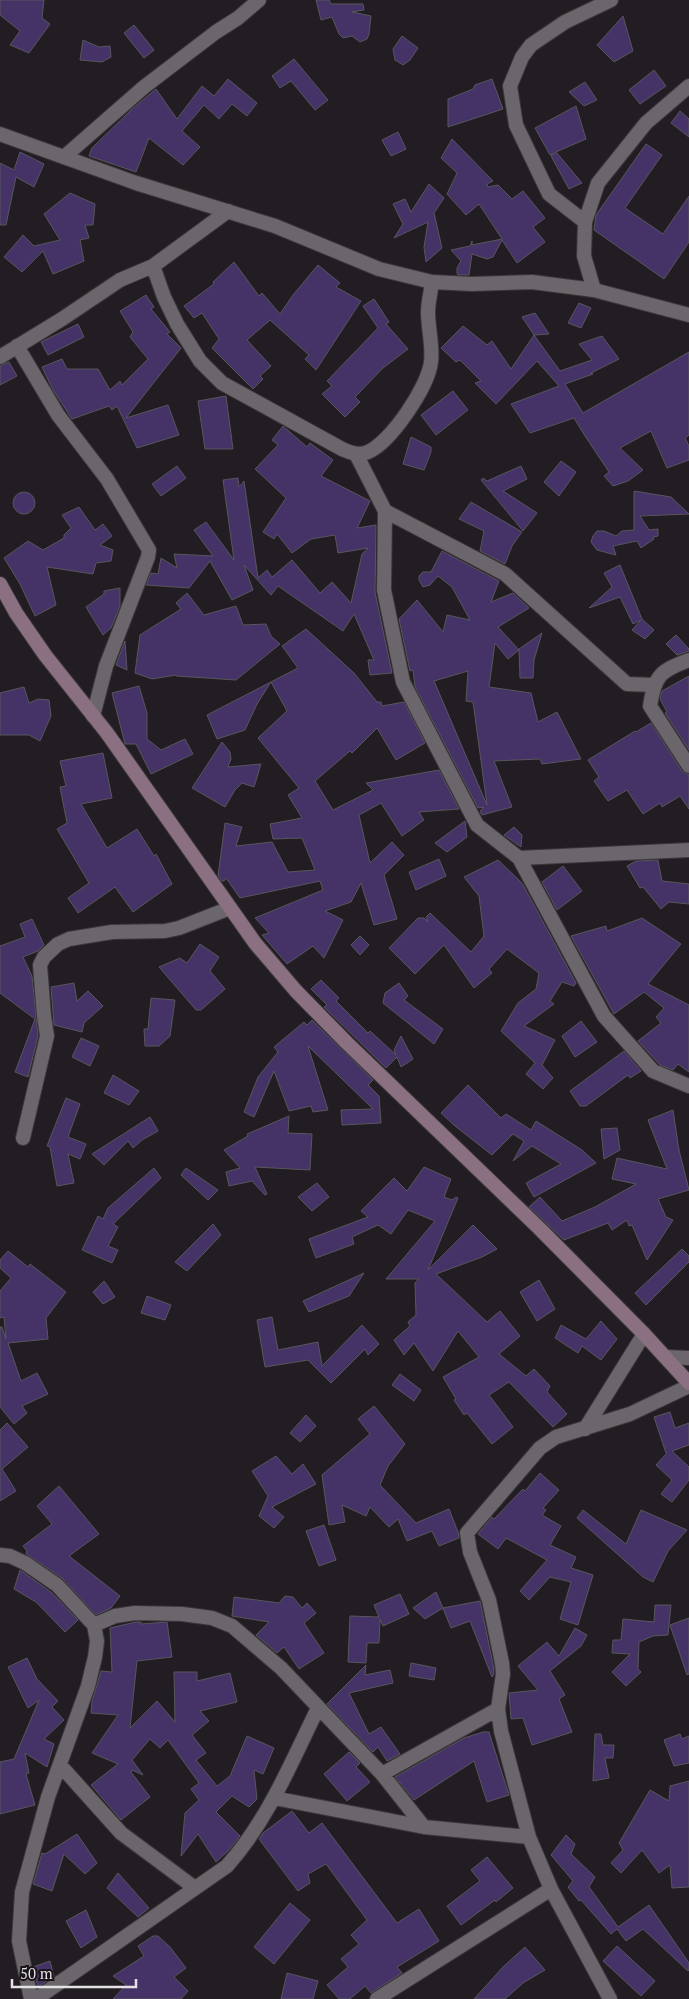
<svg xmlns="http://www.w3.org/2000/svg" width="689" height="1999" viewBox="0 0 689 1999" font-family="'PT Serif',serif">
<rect width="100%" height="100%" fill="#211d22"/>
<!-- building -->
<path fill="#453368" stroke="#58565d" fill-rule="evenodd" d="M0,0H44L42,18L50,24L29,53L10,45L20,31L0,15Z
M316,0H329L331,4H363L364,10L352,12L371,16L369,34L367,39L360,42L352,36L343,38L339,34L332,17L321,20Z
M623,16L633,51L614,62L597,45Z
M134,25L154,50L144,58L124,33Z
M402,36L418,48L410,60L403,65L395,60L393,49Z
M83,40L99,47L110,46L111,57L102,62L80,60Z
M294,59L328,100L315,110L291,81L280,88L272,76Z
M654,70L666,86L640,104L629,90Z
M228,79L257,103L247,116L232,104L219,119L204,105L182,131L200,147L183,165L149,138L136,172L89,156L92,148L132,109L156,89L177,119L202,86L214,96Z
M492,79L503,109L448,127V99L473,89L475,85Z
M585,82L597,100L584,106L569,92Z
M576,106L586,139L556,152L582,183L569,189L551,156L555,153L550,155L535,128Z
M680,111L689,119V137L671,123Z
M398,132L406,149L391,156L382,140Z
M452,139L493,181L487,184L488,187L498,185L512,199L523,191L545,218L533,227L545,242L517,263L502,240L493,257L487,259L472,254L469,275H458L457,273V268L461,261L451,250L470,246L472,241V245L502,239L479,204L466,215L447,194L457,173L441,158Z
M646,144L662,155L625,208L663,234L689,196V242L664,279L594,230L596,215Z
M20,152L44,164L34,187L16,177L6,225H0V163L14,170Z
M429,184L444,198L434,213L442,248L426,262L424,247L428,222L394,238L403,224L393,204L405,199L411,212Z
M70,193L95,204L93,225H85L89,238L80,240L84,261L53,274L43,251L22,272L4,257L23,235L34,246L60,240L44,214Z
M234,262L259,296L262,293L280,314L293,295L318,265L340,283L336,287L361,301L316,370L305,359L309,355L270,320L247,340L271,366L260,376L263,379L253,389L212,348L219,339L202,313L194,318L184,306L214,284L213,282Z
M146,295L154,307L151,309L170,332L167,334L181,348L126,418L168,405L179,435L137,448L117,406L112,410L109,406L72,419L53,390L42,367L62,359L67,369H98L110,390L120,381L122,385L148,359L130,337L133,332L120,311Z
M374,299L389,322L386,324L408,349L383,368L355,397L360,402L345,417L322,394L332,386L327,381L378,328L363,306Z
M579,303L591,308L581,328L568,323Z
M535,313L549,334L534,335L522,317Z
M78,324L84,337L48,355L41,342Z
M463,326L487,345L492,341L511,369L534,335L560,371L592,360L579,344L602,336L619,359L591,373L593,374L565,384L583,413L689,352V435L685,438L689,446V460L667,468L651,431L620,448L643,470L628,481L613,486L604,476L609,472L585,436L574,418L530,433L511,404L559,386L537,361L496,404L475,383L481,381L460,360L456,362L441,348Z
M9,362L17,376L0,385V366Z
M453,391L468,410L436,435L421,415Z
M226,396L233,449H205L198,401Z
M283,426L307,447L310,443L333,460L321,476L370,501L357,528L376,525L375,592L392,673L370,675L368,660H374L354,614L343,631L278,586L271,595L244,565L253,590L232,600L210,561L189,588L146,585L151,573L158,574L161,558L177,568L174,554L213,556L194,530L206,522L234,560L223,480L238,478L239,487L244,481L258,578L267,570L272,577L292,560L320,593L332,582L351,603L362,554L368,548L338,553L335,535L311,539L292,553L277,534L274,539L263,532L286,498L255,469L278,445L272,440Z
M411,437L431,447V452L424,470L403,464Z
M561,461L576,472L559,496L544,482Z
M177,466L186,478L161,496L152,484Z
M521,466L527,479L503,491L537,513L523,531L481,480L483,478L487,481Z
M634,491L671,497L689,514L640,516L649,530L658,529V536L653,537L654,539L641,548L637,541L613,546L616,555L597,550L591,542L593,536L597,531H604L616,536L622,531L634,530Z
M13 503a11 11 0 1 1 22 0a11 11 0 1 1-22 0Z
M471,502L522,532L512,546L505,564L480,551L484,531L459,519Z
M79,507L95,530L103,524L112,536L100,545L113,550L111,561L96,563L93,574L47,567L56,605L35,616L20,584L4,558L28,541L43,550L64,538V535L71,528L62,515Z
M442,551L499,581L491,602L513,593L529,608L498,627L519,650L508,659L495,643L489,687L531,693L538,722L557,712L581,759L542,764L540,759L494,761L512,807L482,815L480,811L484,807L478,808L415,687L413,670L410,671L399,619L417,600L443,632L447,615L470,620L452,587L438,576L430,585L423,587L419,580V576L423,572H431ZM468,671L466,701L473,702L487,805L434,681Z
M620,565L642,619L654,630L645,639L632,630L641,620L633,624L620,597L589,608L612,587L604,573Z
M120,588V606L111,628L103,635L86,607L104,594V591Z
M187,593L204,615L236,606L243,625L266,624L271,636L280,644L236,680L176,676V675L152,679L135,673L140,635L181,609L176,603Z
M306,629L354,673L377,702H381L382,706L404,702L425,743L396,760L377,728L352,753L350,751L315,781L333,810L373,790L366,783L439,770L459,809L419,812L424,820L402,836L381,803L359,815L370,863L392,842L404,855L384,875L397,919L374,925L361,883L351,902L325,911L343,920L324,958L313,946L287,964L262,935L269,933L255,918L323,890L320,881L240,898L226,878L224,881H222L218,876L225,823L242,827L236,846L272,842L288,872L315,870L302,838L273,839L270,824L302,818L288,795L299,788L258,738L287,711L271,682L257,704L245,730L217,739L207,715L298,668L282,646Z
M542,633L534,660L533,678H520L519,649Z
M676,635L689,649V651L677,655L666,644Z
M125,641L127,670L116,665Z
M689,676V750L665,713L667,712L660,699L662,691Z
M139,686L147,713V739L161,750L185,739L193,754L151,774L136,744H125L112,693Z
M24,687L29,703L38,699L49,700L51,716L40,741L29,735H0V693Z
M651,723L682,771L689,775V809L680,796L662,807L660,803L643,814L627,790L608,801L594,781L599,777L588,760L635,731L636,732Z
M222,742L230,752L231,759L228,767L261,764L254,787L242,783L235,790L225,807L192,788Z
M103,753L112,798L81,804L107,848L137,829L154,856L156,854L172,884L133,912L115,887L78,913L68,898L89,883L57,829L67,823L60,787L66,786L60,761Z
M465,821L467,837L447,852L435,843Z
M514,827L522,835L521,847L504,835Z
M439,859L446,876L416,890L409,872Z
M498,860L522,883L576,983L574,986L562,982L550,1001L554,1004L524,1026L555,1040L542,1065L553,1078L543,1089L526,1074L535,1063L501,1031L518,1003L536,989L539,973L507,949L489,969L492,973L474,988L444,945L415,974L389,948L418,918H424L428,922L426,917L430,913L471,952L484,936L479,896L464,877Z
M658,860L662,881L689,884V904L669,902L661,909L643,887L640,888L627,866L636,861Z
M563,866L582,891L557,910L542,882Z
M642,918L681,944L648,984L689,1005V1072L678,1064L673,1070L660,1065L638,1041L661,1023L656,1017L664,1008L644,992L614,1014L571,936L606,926L607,931Z
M32,919L44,945L38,951L23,957L32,976L38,1036L28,1077L15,1072L35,1019L0,993V946L25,937L20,924Z
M360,936L369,945L360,955L351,945Z
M200,944L219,957L210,971L225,989L201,1010H196L159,967L180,958L187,963Z
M321,980L339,998L336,1001L368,1033L370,1031L396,1055L394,1050L401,1036L413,1059L401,1067L397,1057L386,1068L324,1007L327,1005L311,989Z
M74,983L77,1001L88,991L103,1006L84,1023L82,1032L54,1025L51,987Z
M399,983L408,996L404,1000L443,1029L434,1044L383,1003L385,993Z
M151,998L175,1000L170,1036L159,1046H145L144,1029H148Z
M312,1020L373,1080L368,1085L379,1096L381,1123L342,1125L341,1110L373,1109L308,1046L328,1110L313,1112L311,1106L289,1111L274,1071L254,1117L244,1112L258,1077L278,1052L274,1047L304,1022L307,1025Z
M581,1021L597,1042L575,1057L562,1036Z
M81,1038L99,1046L90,1066L72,1057Z
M624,1051L641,1071L630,1078L628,1075L586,1106H580L570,1091Z
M113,1075L139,1091L129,1105L104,1093Z
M468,1085L501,1118L506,1114L531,1130L536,1121L582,1150L596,1163L534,1197L526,1183L561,1164L532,1146L513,1161L524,1141L513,1134L492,1155L455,1126L441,1113Z
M66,1098L80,1104L68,1137L86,1144L80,1159L68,1154L74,1183L57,1186L50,1147L47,1146Z
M673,1110L679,1150L689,1190L658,1199L666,1217L673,1220L647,1260L632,1225L629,1226L627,1220L612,1230L608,1223L564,1240L529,1207L540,1197L562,1221L595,1207L636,1184L612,1179L617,1158L667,1169L648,1120Z
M289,1116L288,1133L312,1134L310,1170L255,1167L267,1194L265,1195L252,1181L229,1186L226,1172L240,1168L224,1150L248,1136L247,1134Z
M150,1117L158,1131L142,1140L133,1148L128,1141L104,1165L92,1154Z
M617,1128L620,1150L604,1159L601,1129Z
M424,1167L451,1179L444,1197L452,1200L456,1197L458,1198L428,1270L473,1225L497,1249L482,1257L436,1274L487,1322L500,1311L520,1336L499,1354L526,1376L534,1369L550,1386L547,1392L567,1414L553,1427L509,1382L489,1395L513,1427L492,1444L467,1413L464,1415L454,1400L456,1399L443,1377L479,1357L458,1331L433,1371L414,1343L404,1355L394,1340L410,1326L408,1322L416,1315L415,1283L419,1279H386L435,1221L408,1210L391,1234L378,1225L352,1237L354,1244L316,1258L309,1239L368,1217L361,1211L394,1178L407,1191Z
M154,1168L161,1178L113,1224L118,1227L108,1246L118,1250L112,1263L82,1250L98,1216L103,1219L108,1208Z
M186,1168L218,1190L208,1200L181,1175Z
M317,1183L329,1197L312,1211L298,1197Z
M213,1224L221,1235L187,1271L175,1262Z
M682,1249L689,1256V1262L646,1305L635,1293Z
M8,1251L28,1267L30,1264L66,1292L46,1318L48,1339L8,1343L21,1381L37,1373L48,1394L22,1406L27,1413L14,1424L0,1407V1327H2L6,1339L4,1317L0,1318V1291L11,1278L0,1268V1260Z
M364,1273L349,1296L309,1312L303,1301Z
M539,1280L555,1309L537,1321L520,1292Z
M104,1281L115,1297L103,1304L93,1292Z
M147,1296L171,1305L165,1320L141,1313Z
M272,1317L278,1350L318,1342L322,1366L362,1325L379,1344L368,1355L365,1349L331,1383L308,1360L265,1367L257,1320Z
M601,1321L617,1339L601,1360L582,1346L578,1353L555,1338L561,1325L586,1339Z
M400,1374L421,1390L414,1401L392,1385Z
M374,1406L405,1444L388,1466L380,1485L416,1523L449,1509L458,1532L459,1538L439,1546L432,1531L407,1541L398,1519L389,1527L370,1507L366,1516L342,1505L345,1522L329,1525L322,1475L370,1434L358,1419Z
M670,1412L675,1428L689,1423V1445L672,1451L689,1467V1480L672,1502L661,1494L672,1480L656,1465L667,1453H666L654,1417Z
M306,1415L316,1426L300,1442L290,1433Z
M7,1423L28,1447L2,1469L16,1491L0,1501V1430Z
M276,1456L292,1474L303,1464L316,1484L272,1507L284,1517L274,1528L259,1516L268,1496L252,1471Z
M540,1473L559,1490L543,1508L546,1510L542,1515L561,1526L550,1545L576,1557L571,1568L593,1575L578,1625L560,1619L571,1582L550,1577L529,1600L520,1591L547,1560L506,1538L498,1549L478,1534L492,1517L494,1519L523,1489L525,1491Z
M59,1486L99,1534L69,1556L120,1596L111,1608L96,1615L62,1578L26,1554L27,1551L23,1546L52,1524L37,1506Z
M583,1510L626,1544L641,1510L687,1530L668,1551L653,1582L643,1577L577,1518Z
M324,1525L336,1560L319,1566L306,1531Z
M20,1570L51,1592L78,1620L65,1632L36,1602L14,1589Z
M436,1592L443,1608L425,1619L413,1608Z
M400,1594L409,1614L383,1626L380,1619L379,1643H367L366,1663L348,1662L350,1616L379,1617L374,1605Z
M285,1596L293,1597L302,1608L307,1603L316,1613L304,1623L324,1653L299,1669L284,1647L277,1653L256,1635L269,1622L232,1616L234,1597L279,1603Z
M480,1601L493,1664L494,1674L492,1677L470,1621L451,1628L443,1608Z
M655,1605H671L668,1635L653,1636L639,1642L638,1669L641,1672L626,1686L612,1672L630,1654L612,1653L613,1640H621L623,1619L654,1622Z
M689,1618V1674L687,1675L670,1625Z
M136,1622H141V1624L167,1622L172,1657L137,1661L130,1728L157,1701L175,1722L174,1672H197V1681L230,1673L237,1702L200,1711L209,1721L192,1735L206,1753L196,1760L217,1786L230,1776L247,1736L274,1748L263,1774L254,1770L257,1799L249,1807L232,1796L216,1812L240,1836L228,1851L216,1862L198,1834L181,1856L185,1813L199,1800L191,1789L199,1783L168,1740L160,1748L150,1739L132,1760L143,1775L132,1770L131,1772L150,1797L121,1820L91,1785L118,1764L92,1753L118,1715L91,1713L92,1701L101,1671L112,1672L110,1628Z
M575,1628L587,1635L581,1646L550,1671L565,1695L559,1699L572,1732L532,1745L523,1718L511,1719L509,1693L538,1690L518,1666L547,1642L559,1656Z
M27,1658L37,1679L58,1701L52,1707L64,1720L44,1739L54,1744L47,1767L25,1753L29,1773L26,1774L35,1805L0,1814V1762L14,1759L39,1700L28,1708L8,1667Z
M411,1663L436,1668L434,1680L409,1676Z
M366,1665L365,1675L390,1670L393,1683L349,1693L369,1734L381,1727L400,1754L387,1761L378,1747L373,1752L327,1704Z
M483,1732H489L509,1795L487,1802L474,1761L414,1800L395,1777L464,1738Z
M595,1734H601L603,1745H614L613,1758H605L609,1778L593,1781Z
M680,1734L682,1739L689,1736V1763L674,1766L664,1740Z
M349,1752L360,1763L356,1767L370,1782L347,1801L324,1774Z
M689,1781V1887L672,1888L670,1865L659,1873L642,1850L621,1873L611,1863L623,1850L619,1843L650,1790L669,1801L670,1786Z
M292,1811L309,1833L322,1823L397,1923L419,1909L439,1941L397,1967L402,1973L371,1993L365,1986L350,1999H339L327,1985L348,1967L341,1959L359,1944L351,1935L367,1920L326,1864L308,1874L310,1883L298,1891L259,1839L263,1833Z
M77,1834L97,1863L85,1874L64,1854L52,1891L33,1884L42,1853L45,1854Z
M566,1835L575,1844L571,1854L595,1877L589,1887L618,1927L649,1905L689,1963V1970L688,1971L643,1929L626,1941L617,1929L611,1934L581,1900L579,1901L568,1887L573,1881L551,1855Z
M487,1857L513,1888L496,1902L495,1900L461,1925L447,1906L480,1881L471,1870Z
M118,1873L149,1908L138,1917L107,1888Z
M290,1903L310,1920L274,1964L254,1947Z
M86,1910L97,1937L81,1948L66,1921Z
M153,1936H158L170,1947L186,1968L174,1977L188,1991L181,1999H113L126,1985L113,1976L144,1956L138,1946Z
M617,1946L655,1981L641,1996L603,1961Z
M525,1947L545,1970L523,1983L505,1999H474L504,1966Z
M50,1961L54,1976L38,1987L33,1967Z
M287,1973L318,1981L313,1999H281Z"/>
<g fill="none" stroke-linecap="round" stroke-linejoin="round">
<defs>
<path id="minor" d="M64,157L144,87L216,32L238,18L259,0
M228,211L153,266L164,297L177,324L200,361L222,383L342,449C351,453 359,456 368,452C391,442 428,387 431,362C433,345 428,329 428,312C428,302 431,292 432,282
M585,222L549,194L516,125L510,86L522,57L531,45L565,22L611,0
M594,290L584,256L585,222L598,183L646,123L689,86
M17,346L58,415L107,479L149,550L148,557L106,666L93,716
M0,357L62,319L120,280L153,266
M356,454L385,511L384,590L403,682L477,825L519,858L604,1016L653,1071L689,1086
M385,511L505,574L627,684L654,685
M689,660C660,671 655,675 650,706L689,766
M519,858L689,850
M23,1138L47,1036L44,1016L40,965L44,957L58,944L69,939L112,932L165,931L179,928L230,908
M666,1357L689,1358
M585,1429L644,1334
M0,1555L10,1556L25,1563L57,1585L94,1625L97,1641L95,1657L88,1686L48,1797L22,1892L19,1941L31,1999
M94,1625L115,1616L135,1613L182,1614L212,1618L232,1626L281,1668L382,1774L424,1827
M60,1765L121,1833L195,1888
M382,1774L498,1709
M274,1798L424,1827L529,1837
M36,1999L227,1866C268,1820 291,1763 318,1708
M377,1999L551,1889
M610,1999L551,1889L529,1837L501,1731L498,1709L503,1674L502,1663L489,1600L470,1552L467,1533L540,1448L556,1437L630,1414L689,1386"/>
<path id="tertiary" d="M0,134L136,183L275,226L379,269L432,282L472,284L532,282L594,290L689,315"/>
<path id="secondary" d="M0,584L16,613L45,655L107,733L255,943L296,991L347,1043L540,1229L644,1334L689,1383"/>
</defs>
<!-- minor casing -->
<use href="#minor" stroke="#3b373b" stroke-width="16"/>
<!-- tertiary casing -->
<use href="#tertiary" stroke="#3b373b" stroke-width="16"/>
<!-- secondary casing -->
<use href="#secondary" stroke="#3b373b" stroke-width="16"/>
<!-- minor -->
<use href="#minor" stroke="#6b666c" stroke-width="14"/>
<!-- tertiary -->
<use href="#tertiary" stroke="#6b666c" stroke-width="14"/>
<!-- secondary -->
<use href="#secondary" stroke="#8a7081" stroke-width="14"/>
</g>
<!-- scale -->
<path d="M12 1979v8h124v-8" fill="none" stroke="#e5e2e5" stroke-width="2.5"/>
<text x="20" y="1979" font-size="15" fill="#e5e2e5" stroke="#181418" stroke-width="4" paint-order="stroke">50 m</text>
</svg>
